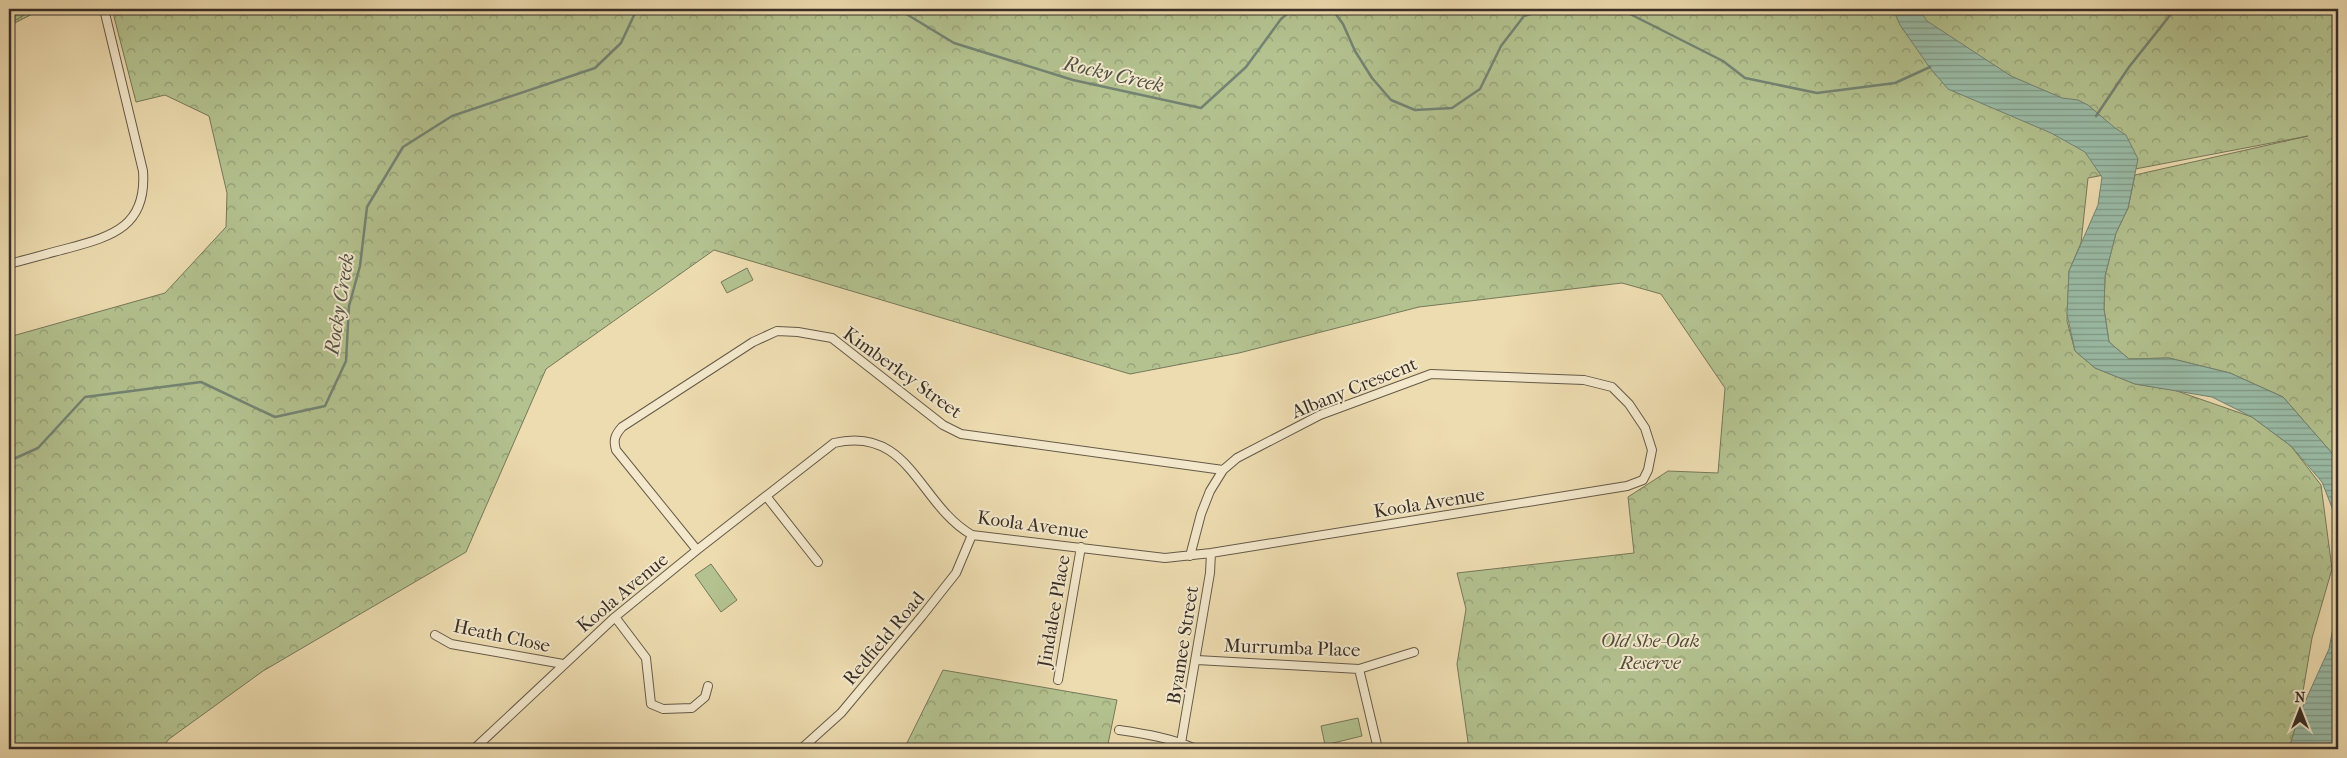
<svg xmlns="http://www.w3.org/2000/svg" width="2347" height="758" viewBox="0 0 2347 758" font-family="'IM FELL French Canon',serif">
<defs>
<pattern id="grass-tufts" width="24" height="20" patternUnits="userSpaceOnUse" patternTransform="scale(1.25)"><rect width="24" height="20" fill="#b3c28f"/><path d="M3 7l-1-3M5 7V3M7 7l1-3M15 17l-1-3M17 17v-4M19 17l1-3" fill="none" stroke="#939e75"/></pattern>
<pattern id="forest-crowns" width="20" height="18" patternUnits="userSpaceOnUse" patternTransform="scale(1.25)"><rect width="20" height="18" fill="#b3c28f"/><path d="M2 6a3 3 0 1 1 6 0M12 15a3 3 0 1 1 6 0" fill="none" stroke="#939e75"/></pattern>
<pattern id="water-rules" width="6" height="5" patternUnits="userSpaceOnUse" patternTransform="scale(1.25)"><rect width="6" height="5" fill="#9abca7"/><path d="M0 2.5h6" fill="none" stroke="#7f9988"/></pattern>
</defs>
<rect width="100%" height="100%" fill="#eddcb0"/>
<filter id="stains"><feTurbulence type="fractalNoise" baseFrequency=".004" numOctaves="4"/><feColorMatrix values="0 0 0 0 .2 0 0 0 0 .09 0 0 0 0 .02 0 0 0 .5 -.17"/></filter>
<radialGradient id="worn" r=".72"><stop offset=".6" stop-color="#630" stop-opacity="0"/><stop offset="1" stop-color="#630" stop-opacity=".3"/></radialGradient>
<!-- grass -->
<path fill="url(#grass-tufts)" stroke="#76785a" d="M9,9H42L9,26Z"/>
<!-- forest -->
<path fill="url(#forest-crowns)" stroke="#76785a" d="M9,9H34L9,24Z
M112,9H2338V460L2283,397L2230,373L2169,358L2129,359L2109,342L2104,309L2105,276L2116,233L2128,208L2135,175L2308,136L2088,178L2081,243L2069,271L2067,321L2075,351L2095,368L2135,384L2174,390L2252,417L2291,446L2321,485L2332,569L2312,638L2299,715L2289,749H1469L1457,664L1466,609L1457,573L1634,553L1628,497L1668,471L1718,473L1725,388L1661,294L1622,283L1419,307L1239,353L1130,374L714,250L546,369L466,552L263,671L169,739L161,749H9V337L165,293L226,227L227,193L209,116L165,95L136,102Z
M943,670L1117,700L1107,749H904Z
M2338,707V749H2335L2333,727Z"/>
<!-- pitch -->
<path fill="#b3c28f" stroke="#76785a" d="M747,268L753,280L727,293L721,282Z
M711,564L737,600L721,612L695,575Z
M1358,718L1362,736L1325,745L1321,726Z"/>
<!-- water -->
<path fill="url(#water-rules)" stroke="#738373" d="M1893,9H1919L1927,21L2011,76L2062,98L2078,100L2088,105L2115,128L2126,135L2138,159L2128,208L2116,233L2105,276L2104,309L2109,342L2129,359L2169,358L2230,373L2283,397L2338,460V523L2322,482L2291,446L2252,417L2212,397L2135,384L2095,368L2075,351L2067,314L2069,271L2098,205L2102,177L2085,152L2051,133L1948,89L1930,68L1900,25Z
M2338,602V707L2333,727L2335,749H2289L2299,715L2329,649Z"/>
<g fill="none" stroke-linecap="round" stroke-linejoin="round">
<!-- stream -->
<path stroke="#738373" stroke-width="2.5" d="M898,9L954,43L1073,80L1201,108L1246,67L1281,19L1293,9
M1332,9L1343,24L1355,51L1372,78L1391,100L1415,110L1452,108L1480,89L1501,46L1524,16L1548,9
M1615,9H1620L1723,61L1745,78L1817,93L1895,83L1930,67
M2096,116L2129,67L2175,9
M9,461L38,448L85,397L201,382L275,417L325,406L346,361L349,306L360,266L367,207L403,147L452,116L595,68L621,43L636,11L641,9"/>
<defs>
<path id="street" d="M9,264C29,259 49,253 69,248C113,236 147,226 143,171L104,9
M766,496L818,562
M697,550L616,450C613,440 615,435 622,427L753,342L777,331L798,332L832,338L943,425L961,434L1223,470
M615,617L646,658L651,704L663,709L692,708L705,697L708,686
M435,635L451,644L563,664
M1197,660L1359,669L1414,652
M1359,669L1378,749
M1058,680L1081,547
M1119,730C1146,734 1171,738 1196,749
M1181,743L1210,573L1211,553
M474,749L615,617L697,550L834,443C910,425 919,505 972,535L1165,558L1211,553L1627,486L1643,480L1648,470L1652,450L1645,428L1629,404L1612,387L1584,380L1431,374L1320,415L1237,458L1223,470L1210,491L1201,514L1190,556
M801,749L841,713L922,616L956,573L972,535"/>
</defs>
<!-- street casing -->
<use href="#street" stroke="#655a48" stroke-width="10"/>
<!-- street -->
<use href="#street" stroke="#f3e8cc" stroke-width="8"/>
</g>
<g text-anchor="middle" stroke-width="4" stroke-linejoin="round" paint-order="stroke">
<!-- street labels -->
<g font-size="19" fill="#382e26" stroke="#f3e8cc">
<text transform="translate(903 372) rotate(36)" y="7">Kimberley Street</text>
<text transform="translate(1354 387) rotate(-22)" y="7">Albany Crescent</text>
<text transform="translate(1429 502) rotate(-9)" y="7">Koola Avenue</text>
<text transform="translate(1033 524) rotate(8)" y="7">Koola Avenue</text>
<text transform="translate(622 592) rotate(-40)" y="7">Koola Avenue</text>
<text transform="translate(1053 611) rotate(-80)" y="7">Jindalee Place</text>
<text transform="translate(502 635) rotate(12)" y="7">Heath Close</text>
<text transform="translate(883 638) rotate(-50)" y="7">Redfield Road</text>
<text transform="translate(1182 645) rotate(-81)" y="7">Byamee Street</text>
<text transform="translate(1292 647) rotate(2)" y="7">Murrumba Place</text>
</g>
<!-- park labels -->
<g font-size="19" font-style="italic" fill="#514c3b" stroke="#f3e8cc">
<text x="1650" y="647">Old She-Oak<tspan x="1650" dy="22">Reserve</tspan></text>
</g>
<!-- water labels -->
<g font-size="20" font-style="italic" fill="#505246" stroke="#f3e8cc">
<text transform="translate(1114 74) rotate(13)" y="7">Rocky Creek</text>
<text transform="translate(339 304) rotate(-81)" y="7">Rocky Creek</text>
</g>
</g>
<!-- margin -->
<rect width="2347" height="758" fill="none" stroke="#eddcb0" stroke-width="30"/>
<rect x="10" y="10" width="2327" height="738" fill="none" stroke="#382e26" stroke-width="2.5"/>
<rect x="15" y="15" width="2317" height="728" fill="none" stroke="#382e26"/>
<!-- north arrow -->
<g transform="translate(2300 710)" stroke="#f3e8cc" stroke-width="4" paint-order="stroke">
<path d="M0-4L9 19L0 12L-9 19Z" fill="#382e26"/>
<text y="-8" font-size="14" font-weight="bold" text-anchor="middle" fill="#382e26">N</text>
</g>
<rect width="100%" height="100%" filter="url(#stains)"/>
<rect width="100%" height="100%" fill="url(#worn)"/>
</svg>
